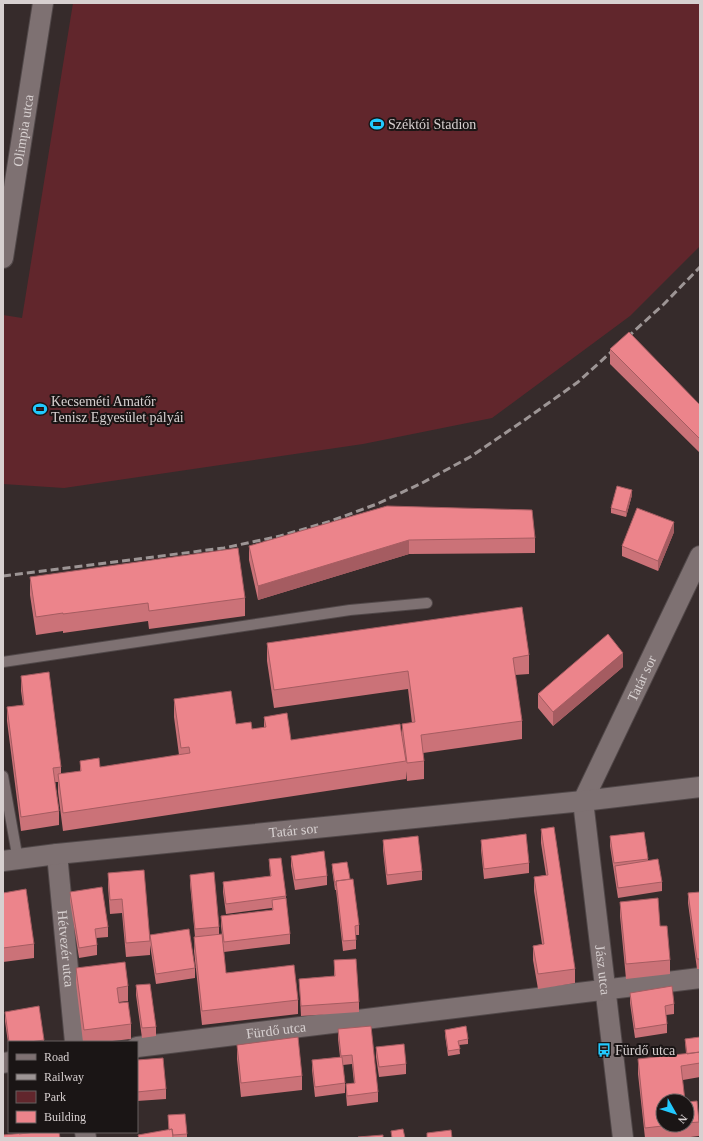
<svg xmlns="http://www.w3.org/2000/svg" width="703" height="1141" viewBox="0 0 703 1141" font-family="'Times New Roman',serif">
<rect width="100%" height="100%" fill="#362b2b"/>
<!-- green -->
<path fill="#61262c" d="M73,3H700V246L630,316L492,418L363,444L64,488L3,484V315L22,318Z"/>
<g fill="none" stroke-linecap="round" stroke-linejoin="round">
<defs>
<path id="lane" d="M3,662L350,610L427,603
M3,776L18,860"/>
<g id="street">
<path id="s1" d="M3,258L43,3"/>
<path id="s2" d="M583,801L623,1138"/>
<path id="s3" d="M583,801L700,556"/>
<path id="s4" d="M57,854L75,1042"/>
<path id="s5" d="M3,861L57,854L583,801L700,787"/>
<path id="s6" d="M137,1047L700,978"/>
<path d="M3,1063L9,1062"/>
<path d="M85,1132L86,1138"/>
</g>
</defs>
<!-- lane casing -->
<use href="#lane" stroke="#514849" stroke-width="12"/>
<!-- street casing -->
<use href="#street" stroke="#514849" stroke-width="22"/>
<!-- lane -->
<use href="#lane" stroke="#7e7172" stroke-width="10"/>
<!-- street -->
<use href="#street" stroke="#7e7172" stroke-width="20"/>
<!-- rail -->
<path stroke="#9d9595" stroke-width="3" stroke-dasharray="8 4" stroke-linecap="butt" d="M3,576L224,548L280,536L328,522L377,504L422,483L470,457L526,419L578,382L664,304L700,267"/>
</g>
<!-- wall -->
<path fill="#cb7278" d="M610,349L700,405V453L610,364Z
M632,495L626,517L611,513V508Z
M387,506L535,538V553L409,554L258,600L249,560V546Z
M674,532L658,571L622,556V546Z
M30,577L245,598V616L149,629L148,621L63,633V631L36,635L30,595Z
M267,643L529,655V674L515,675L522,721V739L423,753L424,761V779L407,781L406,771V779L63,831L58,792V782H55L59,811V825L21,831L7,721V707L23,705L21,691V676L61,767V774L80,771V761L100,767L179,755L174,717V699L236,724L252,729L264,728V717L291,740L402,736V724L412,723L408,689L274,708L267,661Z
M623,667L553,726L538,708V694Z
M541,829L575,969V983L538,989L533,960V946L542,944L534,891V877L546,875L541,843Z
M644,832L648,860L662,882V891L618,898L610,846V836Z
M383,840L422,871V880L387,885L383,850Z
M481,840L529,863V873L484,879L481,850Z
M291,856L327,876V885L295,890L291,866Z
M269,859L286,896V902L290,934V944L224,952L221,926V916L272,910V908L226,914L223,892V882L270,876Z
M332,864L350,879L359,925V935H356V949L343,951L336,890H335L332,869Z
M108,873L150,941V955L126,957L122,913L110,914L108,887Z
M190,875L219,927V934L226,973L298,1000V1014L202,1025L194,951L195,937L190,884Z
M70,892L108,927V937L96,938L97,945V955L79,958L70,901Z
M700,892V969H697L688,903V893Z
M3,893L34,944V958L3,962Z
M620,902L660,926L670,960V974L626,979L620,916Z
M150,935L195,968V978L156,984L150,945Z
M334,960L359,1002V1012L301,1016L299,979L334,976Z
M76,968L128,986V1001L119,1002V1003L131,1024V1039L103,1042H83L76,983Z
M136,985L156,1027V1036L142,1038L136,995Z
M630,993L674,1004V1014L666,1015L667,1024V1033L635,1038L630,1003Z
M5,1012L44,1040V1042H9V1050L5,1021Z
M338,1029L378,1092V1102L347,1106L346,1094V1084L354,1083L352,1064L343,1065L345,1083V1093L315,1097L312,1070V1060L340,1057L338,1039Z
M445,1030L468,1039V1044L459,1045L460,1054L448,1056L445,1035Z
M700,1037V1077L683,1080L663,1125H687V1102L699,1122V1136L682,1138H645L638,1074V1059L686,1054L685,1039Z
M237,1045L302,1076V1090L241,1097L237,1059Z
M376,1047L406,1064V1074L379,1077L376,1057Z
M137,1060L166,1089V1099L137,1101Z
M9,1065V1085L8,1080V1066Z
M168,1115L187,1134V1138H138V1135L169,1130Z"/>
<!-- shaded-wall -->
<path fill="#a55c61" d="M632,490V495L626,517V512Z
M674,522V532L658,571V561Z
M409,540V554L258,600V586Z
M623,653V667L553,726V712Z"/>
<!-- building -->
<path fill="#ec848b" stroke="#a55c61" d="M629,332L700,405V439L610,349Z
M617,486L632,490L626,512L611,508Z
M387,506L532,510L535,538L409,540L258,586L249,546Z
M637,508L674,522L658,561L622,546Z
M238,548L245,598L149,611L148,603L63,614V613L36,617L30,577Z
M522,607L529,655L513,658L522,721L421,735L424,761L407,763L402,724L415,722L408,671L274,690L267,643Z
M608,634L623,653L553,712L538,694Z
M49,672L61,767L53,768L59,811L21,817L7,707L24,705L21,676Z
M231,691L236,724L251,722L252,729L266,727L264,717L287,713L291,740L400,724L406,761L63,813L58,774L81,771L80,761L99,758L100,767L190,753L189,747L181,748L174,699Z
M554,827L575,969L538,974L533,946L544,944L534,877L548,875L541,829Z
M644,832L648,859L614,863L610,836Z
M526,834L529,863L484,869L481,840Z
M418,836L422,871L387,875L383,840Z
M324,851L327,876L295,880L291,856Z
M281,858L286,896L226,904L223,882L271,876L269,859Z
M658,859L662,882L618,888L615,866Z
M347,862L350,879L336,881V885H335L332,864Z
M144,870L150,941L126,943L122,899L110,900L108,873Z
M214,872L219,927L195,929L190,875Z
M353,879L359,925L355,926L356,940L343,941L336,881Z
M102,887L108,927L95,929L97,945L79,948L70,892Z
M26,889L34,944L3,948V893Z
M700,892V959H697L688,893Z
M286,898L290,934L224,942L221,916L273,910L272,900Z
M658,898L660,926H667L670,960L626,964L620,902Z
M189,929L195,968L156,974L150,935Z
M222,934L226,973L294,965L298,1000L202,1011L194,937Z
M356,959L359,1002L301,1006L299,979L335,976L334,960Z
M125,962L128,986L117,988L119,1003L128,1002L131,1024L84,1030L76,968Z
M150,984L156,1027L142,1028L136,985Z
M672,986L674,1004L665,1006L667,1024L635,1029L630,993Z
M39,1006L44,1040L30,1042H9L5,1012Z
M371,1026L378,1092L347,1096L346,1084L355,1083L352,1055L341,1056L338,1029Z
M466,1026L468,1039L458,1041L460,1049L448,1051L445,1030Z
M298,1037L302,1076L241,1083L237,1045Z
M700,1037V1052L687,1054L685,1039Z
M404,1044L406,1064L379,1067L376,1047Z
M700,1052V1063L681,1066L685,1101H663V1125H671L645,1128L638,1059Z
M342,1057L345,1083L315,1087L312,1060Z
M163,1058L166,1089L137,1092V1060Z
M697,1101L699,1122L687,1123V1102Z
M185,1114L187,1134L173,1135L172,1129L169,1130L168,1115Z
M172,1129L173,1138H139L138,1135Z
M403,1129L405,1138H392L391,1131Z
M451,1130L452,1138H427V1133Z
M19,1132H35L19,1134Z
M36,1132H59L60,1138H3V1135Z
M383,1135V1138H358V1137Z"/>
<!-- icons -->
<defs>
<symbol id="stadium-bare" viewBox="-9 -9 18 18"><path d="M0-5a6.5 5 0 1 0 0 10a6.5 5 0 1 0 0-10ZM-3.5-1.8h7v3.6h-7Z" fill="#22c9fe" stroke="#1a1515" stroke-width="2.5" paint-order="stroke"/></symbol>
<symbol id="bus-bare" viewBox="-9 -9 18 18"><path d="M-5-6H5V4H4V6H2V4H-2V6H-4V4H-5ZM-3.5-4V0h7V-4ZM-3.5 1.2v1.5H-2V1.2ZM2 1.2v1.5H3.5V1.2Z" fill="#22c9fe" stroke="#1a1515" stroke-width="2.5" paint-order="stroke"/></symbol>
</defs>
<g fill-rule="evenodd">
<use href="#stadium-bare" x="367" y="114" width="20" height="20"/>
<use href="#stadium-bare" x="30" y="399" width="20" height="20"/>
<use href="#bus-bare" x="594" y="1040" width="20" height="20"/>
</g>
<g text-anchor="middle" stroke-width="4" stroke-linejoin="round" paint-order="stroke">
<!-- poi labels -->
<g font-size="14" fill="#d7d0d0" stroke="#1a1515" text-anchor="start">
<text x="388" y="129">Széktói Stadion</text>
<text x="51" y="406">Kecseméti Amatőr<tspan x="51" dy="16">Tenisz Egyesület pályái</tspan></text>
<text x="615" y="1055">Fürdő utca</text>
</g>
<!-- street labels -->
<g font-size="14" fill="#d7d0d0" stroke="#1a1515">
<text dy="5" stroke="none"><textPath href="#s1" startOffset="129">Olimpia utca</textPath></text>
<text dy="5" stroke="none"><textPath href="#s3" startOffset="136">Tatár sor</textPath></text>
<text dy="5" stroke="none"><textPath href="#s5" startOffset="292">Tatár sor</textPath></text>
<text dy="5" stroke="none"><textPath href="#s4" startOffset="95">Hétvezér utca</textPath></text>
<text dy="5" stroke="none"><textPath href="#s2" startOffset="170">Jász utca</textPath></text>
<text dy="5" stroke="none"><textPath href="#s6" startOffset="140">Fürdő utca</textPath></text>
</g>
</g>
<!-- border -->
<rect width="703" height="1141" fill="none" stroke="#d7d0d0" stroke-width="8"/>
<!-- legend -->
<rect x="8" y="1041" width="130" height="92" fill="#1a1515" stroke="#666060"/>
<rect x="16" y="1054" width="20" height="6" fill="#7e7172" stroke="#666060"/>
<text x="44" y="1061" font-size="12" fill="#d7d0d0">Road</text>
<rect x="16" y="1074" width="20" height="6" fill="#9d9595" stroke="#666060"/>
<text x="44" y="1081" font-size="12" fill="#d7d0d0">Railway</text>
<rect x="16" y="1091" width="20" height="12" fill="#61262c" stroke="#666060"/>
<text x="44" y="1101" font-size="12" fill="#d7d0d0">Park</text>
<rect x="16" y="1111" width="20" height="12" fill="#ec848b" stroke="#666060"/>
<text x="44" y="1121" font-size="12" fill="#d7d0d0">Building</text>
<!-- north arrow -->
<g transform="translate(675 1113) rotate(129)"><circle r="19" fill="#1a1515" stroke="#666060"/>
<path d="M0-3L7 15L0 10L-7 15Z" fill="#22c9fe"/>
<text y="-6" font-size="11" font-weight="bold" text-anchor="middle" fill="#d7d0d0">N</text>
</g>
</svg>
